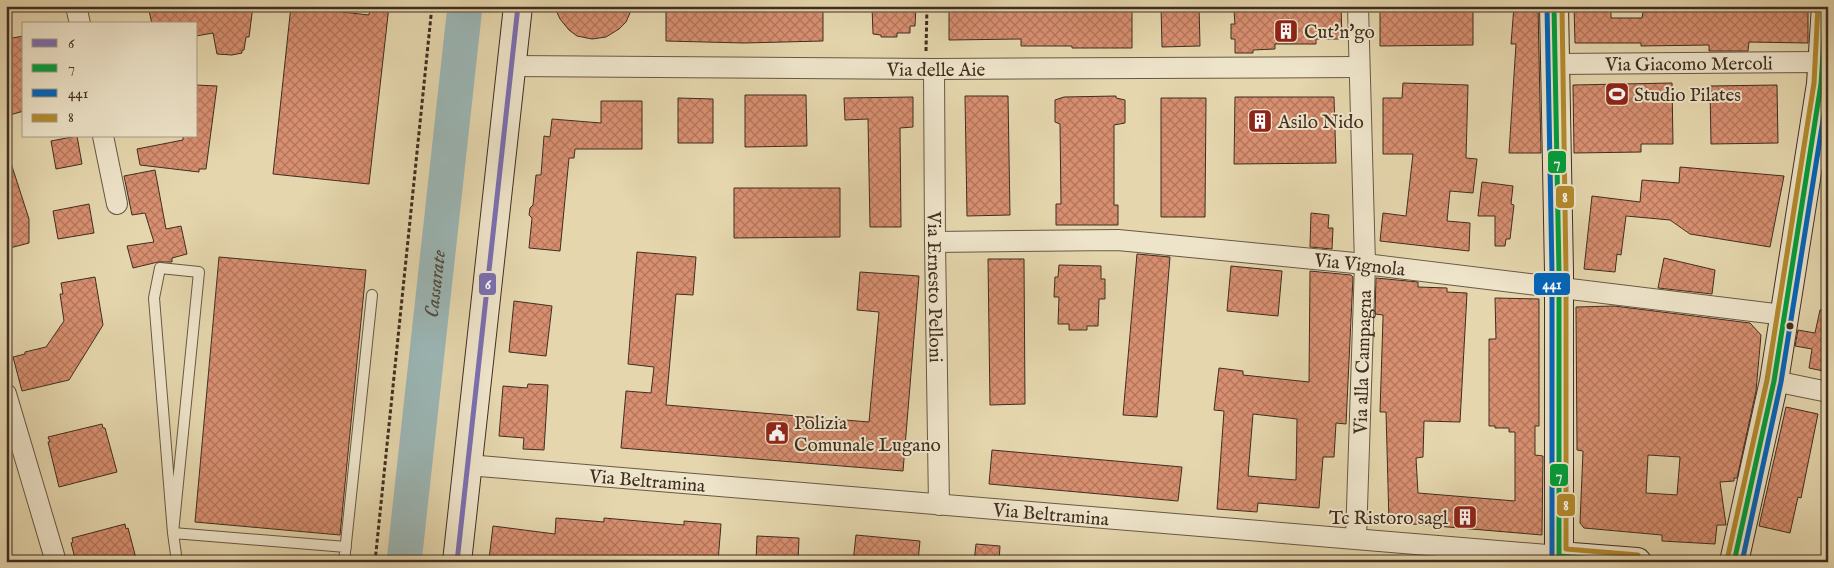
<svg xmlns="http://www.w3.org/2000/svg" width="1834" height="568" viewBox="0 0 1834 568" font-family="'IM FELL English',serif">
<defs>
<pattern id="building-cross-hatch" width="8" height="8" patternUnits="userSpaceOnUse" patternTransform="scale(1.25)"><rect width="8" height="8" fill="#d88f70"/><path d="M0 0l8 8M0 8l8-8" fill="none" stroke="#b1755c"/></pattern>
</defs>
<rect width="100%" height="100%" fill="#e5d6ad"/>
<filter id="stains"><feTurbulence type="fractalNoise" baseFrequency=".004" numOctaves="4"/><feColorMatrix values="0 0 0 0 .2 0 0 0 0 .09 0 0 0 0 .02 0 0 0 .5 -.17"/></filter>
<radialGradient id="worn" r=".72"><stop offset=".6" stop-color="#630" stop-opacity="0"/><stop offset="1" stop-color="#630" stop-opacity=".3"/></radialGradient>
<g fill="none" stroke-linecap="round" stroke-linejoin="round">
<!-- river -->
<path stroke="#9bb6b5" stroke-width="35" id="s1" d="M404,562L465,6"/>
</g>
<!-- building -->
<path fill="url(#building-cross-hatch)" stroke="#402e20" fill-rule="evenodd" d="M148,6H253L249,37H246L244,50H242V53L232,55L217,54L213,33L196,36V24H152Z
M291,6H324V10L369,15L370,6H389L369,184L273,174Z
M554,6H633L626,22L619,29L606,37L592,39L577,36L569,30L560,19Z
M666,6H823V41L744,43L666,41Z
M872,6H916L915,26H910V33H897V37H881V35L873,34Z
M949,6H1054V10H1132V48H1072V46H1021V39L949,40Z
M1161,6H1199L1200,46L1162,47Z
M1341,6L1342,39H1316V44H1275V49L1253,50V53H1235V39H1231V24H1235L1234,11H1243V7Z
M1514,6H1538L1541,153H1509L1516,44H1511Z
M1574,6H1611V18H1642L1643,12L1709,11V8L1808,6V43L1749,42L1748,51H1709V45L1641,46V43H1575Z
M1473,9V45L1380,46V10Z
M24,36V111L6,116V39Z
M1403,83L1468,85L1466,158L1477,159L1473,193L1450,191L1447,221L1470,223L1469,251L1380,241L1383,213L1406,216L1413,154H1383V98H1402Z
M1672,83L1673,144H1641V152L1574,153L1573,85Z
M196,85L217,86L206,169H199V172L140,165L137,149L183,140V136H196Z
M1777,85L1778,143L1711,144L1710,86Z
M745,95H806L807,146L745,147Z
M965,96H1008L1010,215L967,216Z
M1116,96V98L1125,100V123L1114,125V205H1118V225H1056V204H1061L1060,124L1055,122V100L1064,97Z
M913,97V127L900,128L901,227H870L868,119L845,120L844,98Z
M1235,97H1334L1336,163L1234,164Z
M678,98L713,99V143H678Z
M1161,98H1206L1205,217H1161Z
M601,101H642V149H575L574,158H569L560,251L529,248L532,218L529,215L530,208L533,205L536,175H541L544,136L550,137L552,119L601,123Z
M77,136L82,164L56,169L51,141Z
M6,157H9L29,219V243L6,249Z
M1680,167L1784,176L1770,247L1690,234L1670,220L1626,216L1621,255L1617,254L1615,272L1584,269L1592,196L1640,202L1642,180L1679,183Z
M155,170L166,229L181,226L187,254L172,258V262H158L133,268L127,246L154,242L145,213L132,215L124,176Z
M1482,182L1513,186L1511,204L1514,205L1510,239H1506L1505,246H1495V216H1478Z
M734,188H840V237L734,238Z
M89,204L94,233L58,239L53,211Z
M1311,213L1329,215L1328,228H1333L1332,249L1310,247Z
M637,252L696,257L693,295L676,294L666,405L869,422L879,312L857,310L860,272L919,276L903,471L621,448L626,391L651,393L654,367L628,364Z
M1137,254L1170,257L1157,417L1123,415Z
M219,257L366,270L340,535L195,522Z
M1664,258L1715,270L1712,294L1658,288Z
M988,259H1024L1025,404L990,405Z
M1059,265L1101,266V279H1105V299H1099L1098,326H1087V330H1069V324H1058L1059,297H1054L1055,277H1058Z
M1231,266L1282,271L1278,316L1227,311Z
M1310,271L1351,275L1353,277L1346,424L1336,423L1334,457H1323L1319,508L1258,503L1257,512L1217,509L1224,411L1214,410L1219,368L1243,371V375L1309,382ZM1253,414L1297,419L1296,480L1248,476Z
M95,277L103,325L69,380L22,391L13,357L25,354V352L46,347L64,321L60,294H63L61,283Z
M1376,278L1418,282V287L1447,288V292L1467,293L1460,422L1424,421L1423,457L1416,458L1418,493L1515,501V432H1509V428H1495V426H1489V339H1496L1495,298L1539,299V426H1535V455L1543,456L1542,535L1389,522L1386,412H1380L1383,318V315L1375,314Z
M514,301L552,306L546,356L509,352Z
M1614,306L1750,323L1761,335L1756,391L1737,478H1734V481L1720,482L1726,525H1717L1715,544L1662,541V535L1584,528L1580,523L1583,451L1577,450L1576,307ZM1648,455L1680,457L1677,495L1646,493Z
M1820,310H1828V372L1809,368L1812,349L1795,346L1798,330L1815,333Z
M528,384L548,385L544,450L523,449L524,438L499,436L503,386L527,388Z
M1786,407L1818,414L1801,498L1798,497L1790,533L1759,526Z
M102,424L103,428H105L117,472L59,487L48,442H50L48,437Z
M992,450L1182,467L1178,501L989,484Z
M556,518L604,522V518L684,525V521L721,524L718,562H510L489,559L493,526L555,534Z
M125,524L126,529L128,528L137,562H76L71,543L73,542L72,538Z
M856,535L920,541L918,562H853Z
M757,536L799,538L798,562H756Z
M976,544L1000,546L999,562H974Z"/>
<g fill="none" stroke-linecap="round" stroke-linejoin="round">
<defs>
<path id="lane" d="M173,533L199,272L160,268L154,298L173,533L177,562
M173,533L346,547
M344,562L372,295"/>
<g id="street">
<path d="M76,6L80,24"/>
<path id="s2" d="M1555,64L1828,62"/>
<path id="s3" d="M512,66L934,69L1359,67"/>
<path id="s4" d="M934,69L935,242L939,505"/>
<path d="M103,136L117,204"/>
<path id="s5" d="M935,242L1118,240L1365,264L1784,315"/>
<path d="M1774,381L1828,392"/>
<path d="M6,394L56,562"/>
<path id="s6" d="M467,465L1559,556"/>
<path id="s7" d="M1356,538L1365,264L1358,6"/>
</g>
<path id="secondary" d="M1554,6L1559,272V556L1637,562
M457,562L518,6
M1734,562L1774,381L1821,84L1826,6"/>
</defs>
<!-- lane casing -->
<use href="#lane" stroke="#695843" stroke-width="12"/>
<!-- street casing -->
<use href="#street" stroke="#695843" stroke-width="22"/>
<!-- secondary casing -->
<use href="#secondary" stroke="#402e20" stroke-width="30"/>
<!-- path -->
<path stroke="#402e20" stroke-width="3" stroke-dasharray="4 2.5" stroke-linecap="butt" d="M926,51L927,6
M375,562L432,6"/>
<!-- lane -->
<use href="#lane" stroke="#eee4ca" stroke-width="10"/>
<!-- street -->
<use href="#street" stroke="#eee4ca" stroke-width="20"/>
<!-- secondary -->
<use href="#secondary" stroke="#eee4ca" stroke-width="28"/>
<defs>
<path id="bus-1" d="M457,562L518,6"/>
<path id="bus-2" d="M1554,6L1559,272V556L1634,562
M1734,562L1774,381L1821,84L1826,6"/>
<path id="bus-3" d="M1547,6L1552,272V556L1554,562
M1742,562L1781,382L1828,89"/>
<path id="bus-4" d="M1562,6L1566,272V549L1638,555
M1727,560L1767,380L1814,83L1818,6"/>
</defs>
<!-- bus-1 casing -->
<use href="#bus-1" stroke="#eee4ca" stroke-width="9"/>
<!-- bus-2 casing -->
<use href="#bus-2" stroke="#eee4ca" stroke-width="9"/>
<!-- bus-3 casing -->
<use href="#bus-3" stroke="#eee4ca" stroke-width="9"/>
<!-- bus-4 casing -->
<use href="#bus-4" stroke="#eee4ca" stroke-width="9"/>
<!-- bus-1 -->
<use href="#bus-1" stroke="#7b6fb1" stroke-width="5"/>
<!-- bus-2 -->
<use href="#bus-2" stroke="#009f3c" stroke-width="5"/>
<!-- bus-3 -->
<use href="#bus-3" stroke="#0065bd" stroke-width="5"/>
<!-- bus-4 -->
<use href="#bus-4" stroke="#b38a2c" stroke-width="5"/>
</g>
<!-- icons -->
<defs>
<symbol id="building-square" viewBox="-11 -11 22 22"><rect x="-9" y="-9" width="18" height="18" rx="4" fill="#8f2418" stroke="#eee4ca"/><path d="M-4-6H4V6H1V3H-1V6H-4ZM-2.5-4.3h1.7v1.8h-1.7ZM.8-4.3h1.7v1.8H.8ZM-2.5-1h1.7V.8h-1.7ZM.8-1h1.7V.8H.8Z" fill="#fff"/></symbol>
<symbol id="stadium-square" viewBox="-11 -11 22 22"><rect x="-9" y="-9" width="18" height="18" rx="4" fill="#8f2418" stroke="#eee4ca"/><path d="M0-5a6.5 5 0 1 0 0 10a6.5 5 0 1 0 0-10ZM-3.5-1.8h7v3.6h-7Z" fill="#fff"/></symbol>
<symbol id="civic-square" viewBox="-11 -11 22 22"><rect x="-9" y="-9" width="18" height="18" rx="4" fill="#8f2418" stroke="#eee4ca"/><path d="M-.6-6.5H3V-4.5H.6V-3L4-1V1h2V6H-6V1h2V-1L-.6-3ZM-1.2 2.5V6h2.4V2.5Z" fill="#fff"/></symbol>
</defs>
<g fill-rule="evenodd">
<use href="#building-square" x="1272" y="17" width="28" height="28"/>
<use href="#stadium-square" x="1603" y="80" width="28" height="28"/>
<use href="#building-square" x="1246" y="107" width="28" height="28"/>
<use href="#civic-square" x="763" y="419" width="28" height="28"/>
<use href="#building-square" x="1451" y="503" width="28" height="28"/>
</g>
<!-- markers -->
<circle fill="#402e20" stroke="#eee4ca" stroke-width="2" cx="1790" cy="326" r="4.5"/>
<g text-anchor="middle" stroke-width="4" stroke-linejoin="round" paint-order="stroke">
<!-- poi labels -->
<g font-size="19" fill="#402e20" stroke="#eee4ca" text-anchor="start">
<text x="1304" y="38">Cut'n'go</text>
<text x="1634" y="101">Studio Pilates</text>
<text x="1278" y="128">Asilo Nido</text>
<text x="794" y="429">Polizia<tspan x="794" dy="22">Comunale Lugano</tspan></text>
<text x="1448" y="524" text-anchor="end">Tc Ristoro sagl</text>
</g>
<!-- street labels -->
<g font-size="19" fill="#402e20" stroke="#eee4ca">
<text dy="7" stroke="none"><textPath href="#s2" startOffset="134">Via Giacomo Mercoli</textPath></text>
<text dy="7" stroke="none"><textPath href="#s3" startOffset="424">Via delle Aie</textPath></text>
<text dy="7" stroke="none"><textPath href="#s5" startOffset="426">Via Vignola</textPath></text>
<text dy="7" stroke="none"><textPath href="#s4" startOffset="218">Via Ernesto Pelloni</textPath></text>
<text dy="7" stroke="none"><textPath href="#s7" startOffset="176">Via alla Campagna</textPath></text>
<text dy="7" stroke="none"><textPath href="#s6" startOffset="181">Via Beltramina</textPath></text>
<text dy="7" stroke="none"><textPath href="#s6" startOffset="586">Via Beltramina</textPath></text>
</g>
<!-- water labels -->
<g font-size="20" font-style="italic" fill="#52493e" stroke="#eee4ca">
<text dy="7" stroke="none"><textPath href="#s1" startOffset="280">Cassarate</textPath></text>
</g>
</g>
<g stroke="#eee4ca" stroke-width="2">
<rect x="1547" y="150" width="20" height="24" rx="5" fill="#009f3c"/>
<rect x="1555" y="185" width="20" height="24" rx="5" fill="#b38a2c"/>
<rect x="478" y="272" width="19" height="24" rx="5" fill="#7b6fb1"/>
<rect x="1533" y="272" width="38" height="24" rx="5" fill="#0065bd"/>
<rect x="1549" y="463" width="20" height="24" rx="5" fill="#009f3c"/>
<rect x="1556" y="493" width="20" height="24" rx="5" fill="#b38a2c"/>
</g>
<g font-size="14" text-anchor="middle" font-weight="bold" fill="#fff">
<text x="1557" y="167">7</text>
<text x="1565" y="202">8</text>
<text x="488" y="289">6</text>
<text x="1552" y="289">441</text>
<text x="1559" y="480">7</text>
<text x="1566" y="510">8</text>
</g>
<!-- margin -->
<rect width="1834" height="568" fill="none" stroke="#e5d6ad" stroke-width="25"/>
<rect x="8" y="8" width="1819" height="553" fill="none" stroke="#402e20" stroke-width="2.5"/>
<rect x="12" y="12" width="1809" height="543" fill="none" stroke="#402e20"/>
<!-- legend -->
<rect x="22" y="22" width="175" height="115" fill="#eee4ca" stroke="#a89b86"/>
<rect x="32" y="39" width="25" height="8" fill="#7b6fb1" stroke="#a89b86"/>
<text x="68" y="48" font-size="15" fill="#402e20">6</text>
<rect x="32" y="64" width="25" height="8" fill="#009f3c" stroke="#a89b86"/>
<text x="68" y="72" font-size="15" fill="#402e20">7</text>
<rect x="32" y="89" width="25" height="8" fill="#0065bd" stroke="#a89b86"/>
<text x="68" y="98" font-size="15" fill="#402e20">441</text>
<rect x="32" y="114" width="25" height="8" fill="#b38a2c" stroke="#a89b86"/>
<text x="68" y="122" font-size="15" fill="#402e20">8</text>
<rect width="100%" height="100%" filter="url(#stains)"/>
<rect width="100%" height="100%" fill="url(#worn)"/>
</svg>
